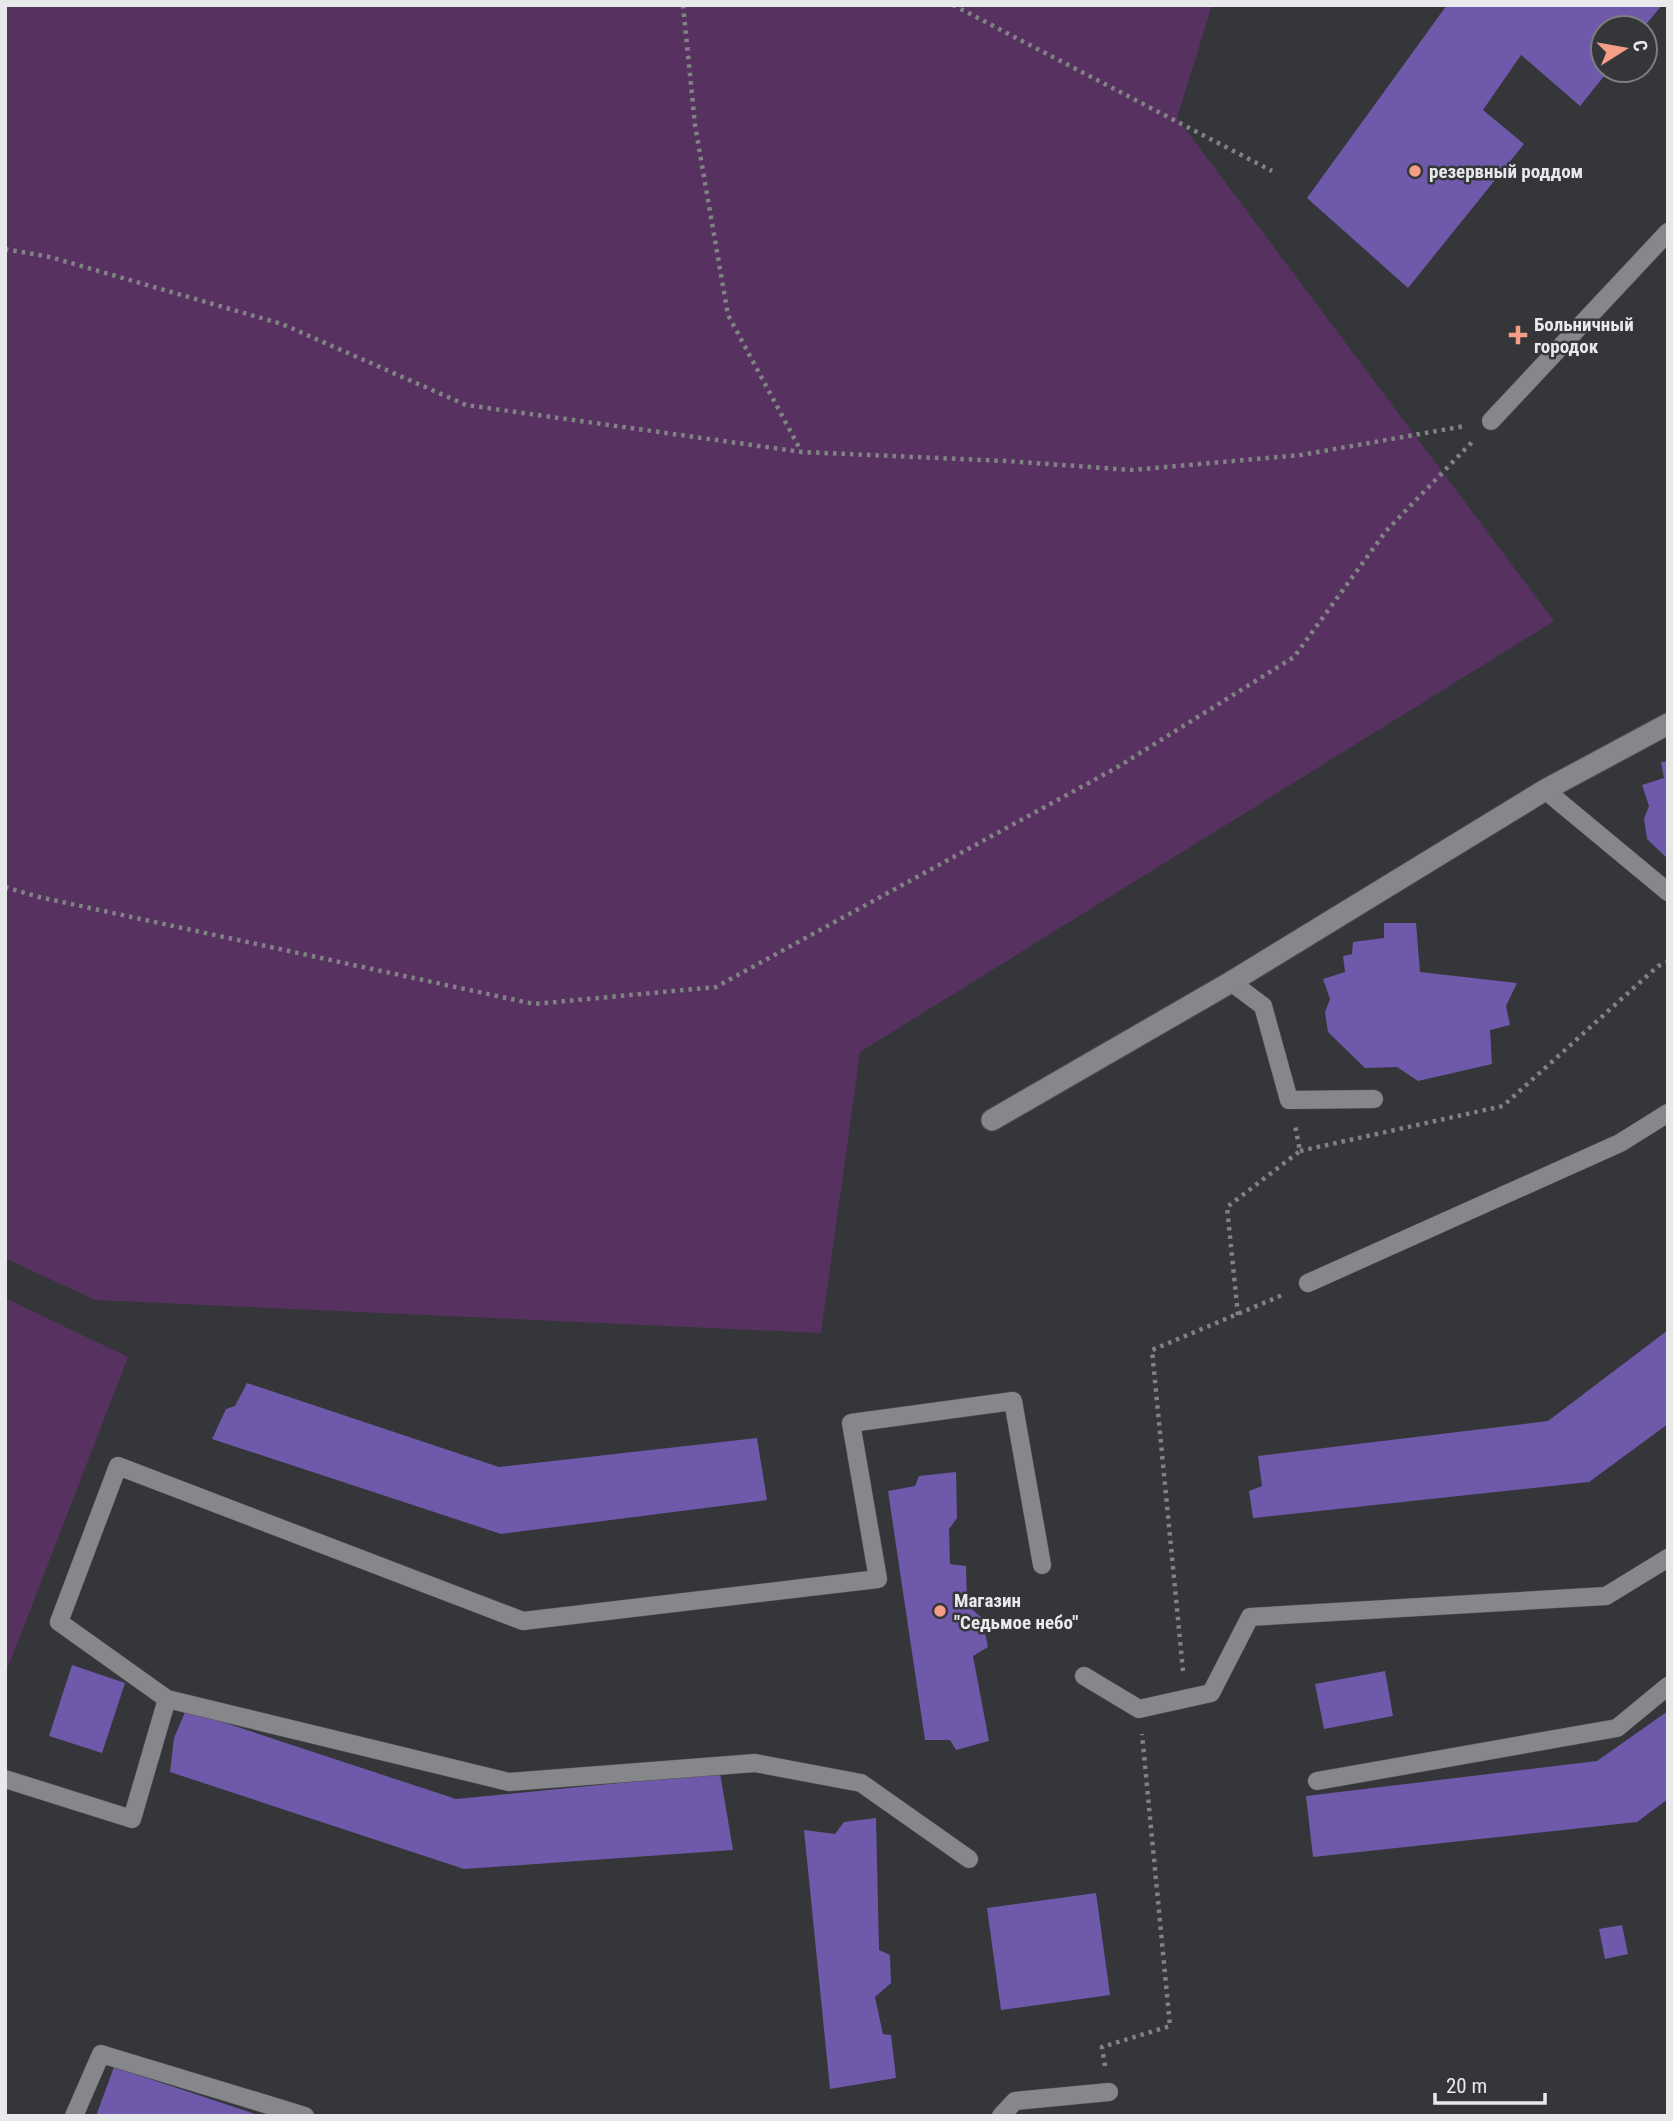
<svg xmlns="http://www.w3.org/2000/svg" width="1673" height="2121" viewBox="0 0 1673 2121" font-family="'Roboto Condensed',sans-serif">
<rect width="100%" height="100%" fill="#353639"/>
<!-- green -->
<path fill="#573261" d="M5,5H1212L1177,118L1554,621L860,1052L821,1333L95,1300L5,1258Z
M5,1298L128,1357L5,1675Z"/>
<!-- building -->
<path fill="#6e59ab" d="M1447,5H1662L1643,28H1603V70H1609L1580,106L1521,55L1483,110L1524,144L1408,288L1307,198Z
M1668,761V859L1647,839L1644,819L1649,806L1642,785L1664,778L1661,762Z
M1384,923H1416L1420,972L1517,983L1506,1006L1510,1025L1490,1030L1492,1064L1418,1081L1397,1067L1365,1068L1328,1032L1325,1012L1330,999L1323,979L1345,972L1343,956L1352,954L1353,942L1384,938Z
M1668,1330V1424L1589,1482L1253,1518L1249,1491L1262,1486L1258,1456L1548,1421Z
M247,1383L499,1467L757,1438L767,1500L501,1534L212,1439L226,1409L235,1406Z
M956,1472L957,1518L949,1529L950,1564L966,1566L967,1605L982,1618L988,1647L973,1656L989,1741L956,1750L950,1740H925L888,1491L915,1486L919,1476Z
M72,1665L125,1683L102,1753L49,1736Z
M1385,1671L1393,1716L1324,1729L1315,1684Z
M186,1710L456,1799L720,1773L733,1850L464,1869L170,1772L174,1738Z
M1668,1711V1799L1637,1822L1313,1857L1306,1796L1597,1761Z
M876,1818L879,1950L890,1955L891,1983L875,1997L883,2034L891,2035L896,2078L830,2089L804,1830L835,1834L844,1822Z
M1096,1893L1110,1995L1001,2010L987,1908Z
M1622,1925L1628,1954L1605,1959L1599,1929Z
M114,2067L258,2115V2116H96Z"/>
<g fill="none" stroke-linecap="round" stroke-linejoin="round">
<defs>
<path id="lane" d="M1491,421L1668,232
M1545,790L1668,892
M1231,982L1263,1006L1289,1100L1374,1099
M1308,1283L1620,1143L1668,1113
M1084,1676L1139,1709L1211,1693L1250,1617L1606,1596L1668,1558
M167,1699L59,1622L118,1466L523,1621L878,1579L851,1423L1013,1401L1042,1565
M5,1779L132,1819L167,1699L509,1782L755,1763L861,1783L969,1859
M1317,1781L1617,1728L1668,1686
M74,2116L101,2054L305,2116
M1001,2116L1015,2101L1109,2092"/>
<path id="street" d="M992,1120L1231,982L1545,790L1668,724"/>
</defs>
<!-- lane casing -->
<use href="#lane" stroke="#525355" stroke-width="19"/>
<!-- street casing -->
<use href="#street" stroke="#525355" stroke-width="23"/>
<!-- path -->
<path stroke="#818284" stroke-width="4.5" stroke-dasharray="3.5 5" stroke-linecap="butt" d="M683,5L695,125L728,315L801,451
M953,5L1272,171
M5,249L50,257L282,324L466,405L802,452L1006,461L1132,470L1301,455L1465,426
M5,887L39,897L534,1004L716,987L1116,768L1294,657L1386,531L1474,440
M1300,1151L1503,1106L1658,966L1668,962
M1238,1315L1227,1207L1300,1151L1295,1125
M1183,1671L1152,1350L1285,1294
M1105,2066L1102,2047L1170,2026L1142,1734"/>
<!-- lane -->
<use href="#lane" stroke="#86878a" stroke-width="18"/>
<!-- street -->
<use href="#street" stroke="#86878a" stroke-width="21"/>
</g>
<!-- markers -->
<g fill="#f49e87" stroke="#353639" stroke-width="2.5">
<circle cx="1415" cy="171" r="7"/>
<path d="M1514.5 324.5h7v7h7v7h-7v7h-7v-7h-7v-7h7z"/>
<circle cx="940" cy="1611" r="7"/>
</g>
<g text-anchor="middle" stroke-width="5" stroke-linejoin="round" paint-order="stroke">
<!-- poi labels -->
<g font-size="19" font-weight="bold" fill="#e8e9ea" stroke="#353639" text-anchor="start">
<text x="1429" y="178">резервный роддом</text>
<text x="1534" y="331">Больничный<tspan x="1534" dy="22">городок</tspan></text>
<text x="954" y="1607">Магазин<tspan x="954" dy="22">"Седьмое небо"</tspan></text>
</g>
</g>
<!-- border -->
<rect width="1673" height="2121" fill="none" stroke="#e8e9ea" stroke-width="14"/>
<!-- north arrow -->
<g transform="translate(1624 49) rotate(79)"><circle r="33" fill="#353639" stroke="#7d7e80" stroke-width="2"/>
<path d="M0-5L12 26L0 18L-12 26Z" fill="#f49e87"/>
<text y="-10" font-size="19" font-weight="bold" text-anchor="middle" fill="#e8e9ea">С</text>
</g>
<!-- scale -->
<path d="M1435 2093v10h110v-10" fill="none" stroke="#e8e9ea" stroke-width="3.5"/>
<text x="1446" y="2093" font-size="21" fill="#e8e9ea" stroke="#353639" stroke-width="5" paint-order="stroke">20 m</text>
</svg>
